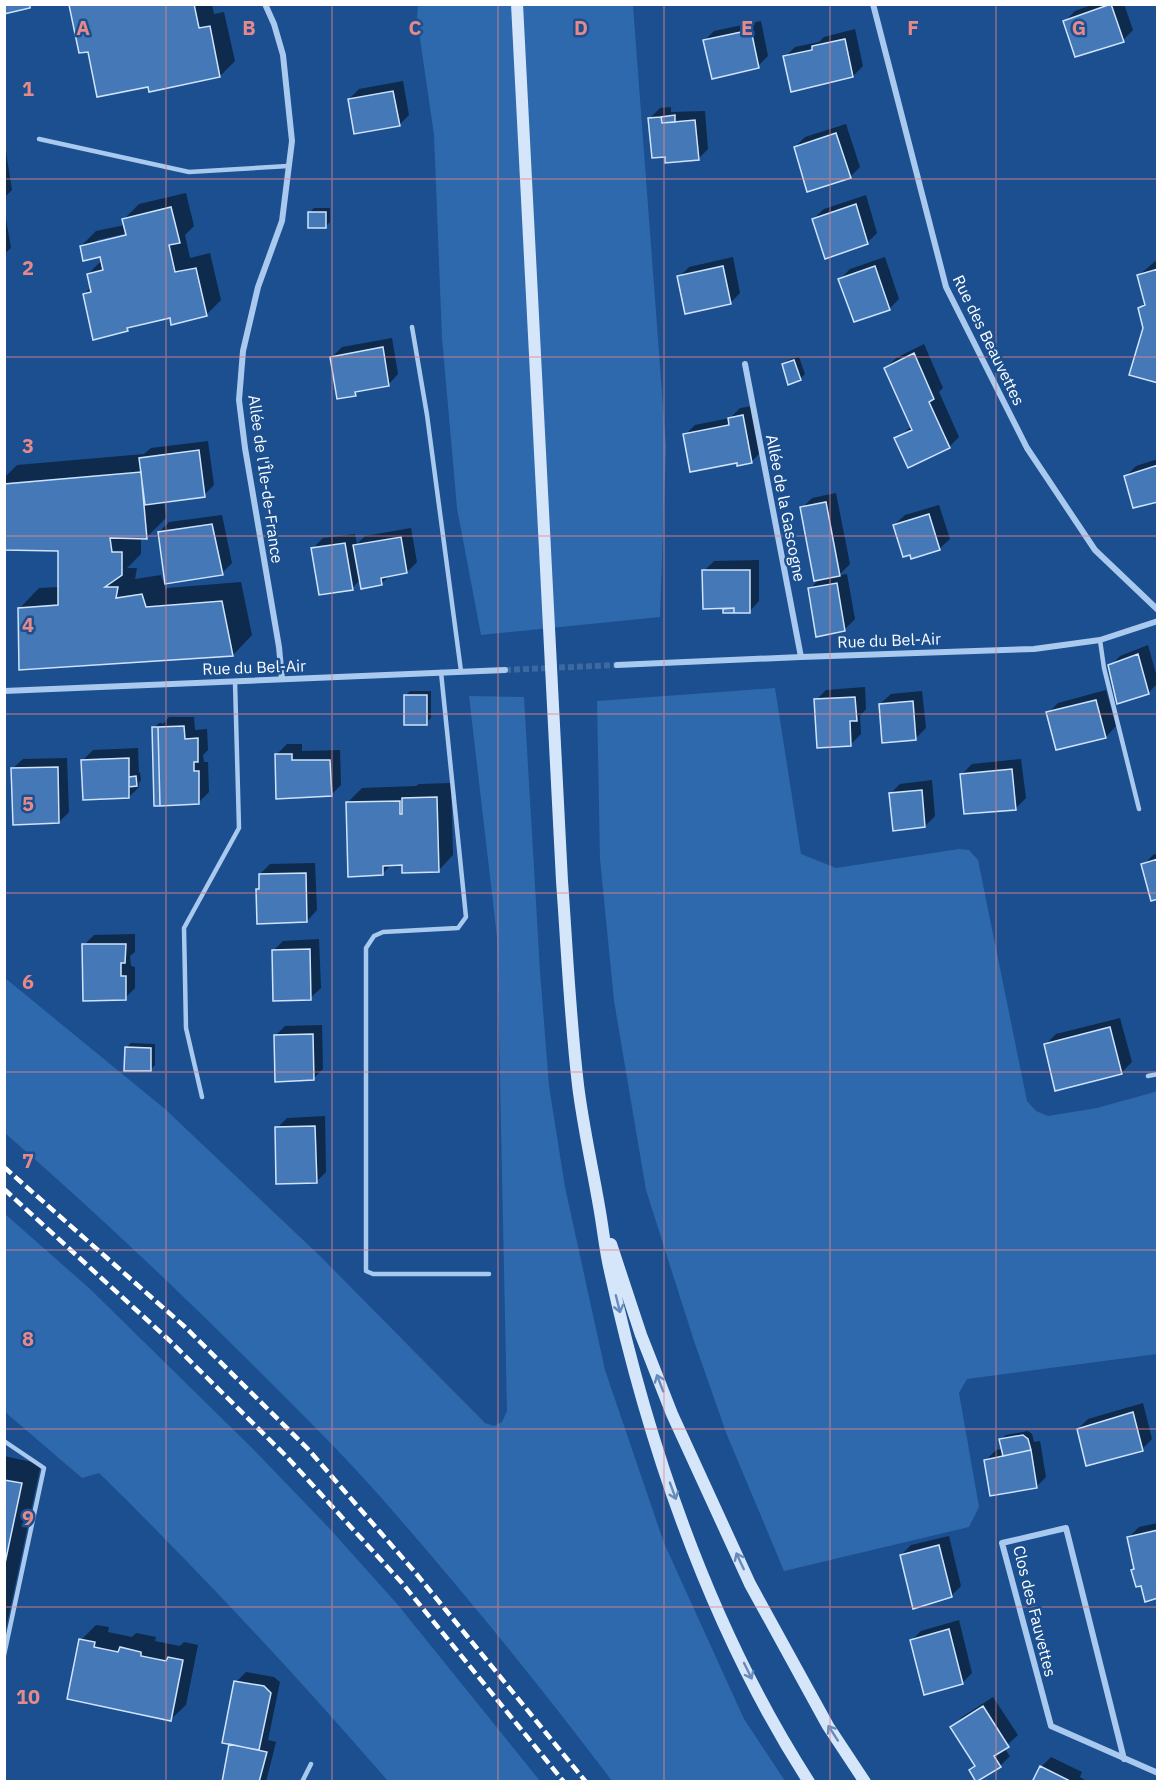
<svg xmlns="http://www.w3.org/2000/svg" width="1162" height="1786" viewBox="0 0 1162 1786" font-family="'IBM Plex Sans',sans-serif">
<rect width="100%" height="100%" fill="#1b4f8f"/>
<!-- green -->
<path fill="#2e69ad" d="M418,5H633L666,446L660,617L481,635L457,508L442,338L434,135L417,18Z
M775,688L801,854L836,868L959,849L969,850L978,860L1027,1101L1036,1111L1048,1116L1097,1108L1158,1091L1157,1354L967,1379L959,1393L979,1507L969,1527L784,1571L727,1435L694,1341L646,1190L614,1001L600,859L597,701Z
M469,696L524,697L540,971L549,1086L565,1187L605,1370L664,1543L744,1719L785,1781H612C544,1691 472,1602 398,1517C354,1465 305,1417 257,1369C175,1287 92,1209 5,1133V978L165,1109L320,1256L485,1423L494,1426L502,1422L507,1411L497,937Z
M5,1214L89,1288L251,1447L330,1529L398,1605L540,1781H388C296,1675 199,1571 99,1473L82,1478L5,1412Z"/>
<!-- shadow -->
<path fill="#0007" fill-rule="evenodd" d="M212,4L214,14L224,12L235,61L220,76L149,85L89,50L70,5Z
M1094,4H1124L1133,30L1123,40L1065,21L1075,11Z
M761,21L768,56L758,66L704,41L714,31Z
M855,29L863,66L853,76L785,57L795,47L819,42L824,37Z
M403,81L409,115L399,125L349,99L359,89Z
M671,107V112L705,111L708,149L698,159L650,118L660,108Z
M846,124L860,167L850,177L795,147L805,137Z
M4,139L12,190L4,198Z
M186,193L194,226L185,235L190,258L210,253L221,300L206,315L171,316L131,325L127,330L84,294L91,287L88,274L102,260L101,256L81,246L96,231L125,225L124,219L139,204ZM133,232L134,235L97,243V240Z
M866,195L877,233L867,243L813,219L824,209Z
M314,208H330V222L325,227L310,212Z
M6,219L11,248L4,254V220Z
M733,257L740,293L730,303L679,277L689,267Z
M885,257L899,299L889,309L840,279L850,269Z
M1158,259V381L1139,309L1146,302L1139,275Z
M392,338L398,374L388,385L360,390L355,394L332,357L342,347Z
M924,344L943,388L939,392L959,437L949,447L896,439L912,426L886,368L896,358Z
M799,357L805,374L800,379L784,364L788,360Z
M753,406L761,452L751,462L738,461L685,435L695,425L730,418L740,408Z
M208,441L214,485L204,495L164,501L166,518L146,538H141V554L127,568H137L135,579L161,575L166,590L167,588L241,582L252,635L233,655L20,608L39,588L60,587V549L4,548V478L17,465L144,454L151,448Z
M1158,459V500L1126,476L1136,466Z
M836,493L850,564L839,575L847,574L855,619L845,629L810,589L820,578L802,508L812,498Z
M939,505L950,539L939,549L894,525L905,515Z
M222,515L232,563L222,573L159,532L169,522Z
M411,528L417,562L407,572L391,574L381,584L361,579L352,588L313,548L323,538L355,534L357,544L365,536Z
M759,560V601L749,612L724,609L727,607L704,571L714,561Z
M1148,645L1158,681V683L1148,693L1110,666L1120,656Z
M865,687L866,709L860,716L861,734L851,744L816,700L826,690Z
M1106,690L1116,726L1106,737L1057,748L1048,713L1058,703Z
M410,691H431V718L426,723L405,696Z
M922,691L926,728L916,738L880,704L891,694Z
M169,717H194L195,730L207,729L208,750L203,755L204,762H208L209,792L199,802L154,728L159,723H162V725Z
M287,744H302V751L340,750L341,785L331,795L277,754Z
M138,748L139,773L140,772L141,780L139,783V787L129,797L83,760L93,750Z
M67,758L69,812L59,822L12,769L23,759Z
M1021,759L1026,798L1016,808L962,774L972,764Z
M932,780L935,816L925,826L890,794L900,784Z
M451,783L453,855L438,871L403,864H392L382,874L347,803L362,788L416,786L419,784Z
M1158,853V897L1143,865L1153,855Z
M315,863L317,910L307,921L257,890L261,886L260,874L270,864Z
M135,934V952L130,956L131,966L135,967V988L125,998L84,945L94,935Z
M319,939L321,988L310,998L273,951L283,941Z
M1120,1018L1132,1062L1122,1072L1046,1044L1056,1034Z
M322,1025L323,1069L313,1079L275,1036L285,1026Z
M131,1043L155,1044V1065L150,1070L126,1048Z
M325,1116L326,1172L316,1182L277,1128L287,1118Z
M1143,1403L1152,1439L1142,1449L1078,1429L1088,1419Z
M1028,1431L1032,1434L1034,1442L1040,1441L1046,1477L1036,1487L986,1460L996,1450L1003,1449L1001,1439L1006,1435Z
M4,1456L41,1464L4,1638Z
M1158,1523V1597L1136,1568L1129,1537L1139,1527Z
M949,1536L961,1586L951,1596L901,1555L911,1545Z
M959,1620L972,1673L962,1683L911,1641L921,1631Z
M96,1625L109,1627L108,1632L132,1637L136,1633L156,1637L155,1641L180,1646L184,1642L198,1645L186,1705L170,1720L81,1640Z
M246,1672L274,1677L280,1682L268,1740L276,1742L266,1782H223L231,1743L236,1682Z
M993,1697L1018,1735L1004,1748L1010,1756L1000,1766L976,1765L952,1727L962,1717Z
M1051,1757L1082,1772L1080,1777L1088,1782H1034L1041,1767Z"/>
<!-- building -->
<path fill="#4478b7" stroke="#cfe3fa" stroke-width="1.5" d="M4,4H30V8L4,14Z
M194,4L199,28L210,26L220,77L149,92L148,87L97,97L88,52L79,53L69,5Z
M1111,4L1124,42L1075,57L1063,21Z
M751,30L759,68L712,79L703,40Z
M845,39L853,77L791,92L783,56L812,50V46Z
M393,91L400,126L354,134L348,99Z
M675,115V122L662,123L661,117Z
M661,117L662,123L695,120L699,160L665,163V157L652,158L648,118Z
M836,133L851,178L807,192L794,147Z
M856,204L868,244L825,259L812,219Z
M171,207L180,243L169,245L175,272L196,268L207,316L171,325L170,318L127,328L128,331L93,340L83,294L91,292L87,274L103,270L100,257L83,261L80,246L126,235L122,219Z
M308,212H326V228H308Z
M723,266L731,304L685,314L677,276Z
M875,266L890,310L854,322L838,279Z
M1158,269V383L1129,375L1143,328L1138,308L1145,305L1137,275Z
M383,347L389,386L355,392L356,396L337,399L330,357Z
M914,353L934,399L929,402L950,448L908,468L894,438L912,430L884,368Z
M794,360L801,380L788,385L782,364Z
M743,415L752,463L737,466V463L690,472L683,434L729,425L728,418Z
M199,450L205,497L145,505L139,458Z
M1158,465V502L1133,508L1124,476Z
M141,472L147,539L110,538L112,552H122V575L105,587H118L116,598L142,594L146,607L222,601L233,656L19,670L18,608L58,605V551L4,550V484Z
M826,502L840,576L814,581L800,507Z
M929,514L940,550L911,559L910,555L903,557L893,525Z
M212,524L223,575L165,584L158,532Z
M401,537L407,573L381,578L382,585L361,589L353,545Z
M345,543L353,590L319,595L311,548Z
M702,570H750V613H734V608L703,609Z
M837,583L845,631L816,637L808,588Z
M734,608V613H723V609Z
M1138,654L1149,694L1117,704L1108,665Z
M404,695H427V725H404Z
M855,697L857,721H850L851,746L817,748L814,699Z
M1096,700L1106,738L1056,750L1046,712Z
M913,701L916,740L882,743L879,704Z
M184,726L185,739L198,738V762H194V771H199V804L160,806L158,727Z
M152,727H158L160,806H154Z
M275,754H292V760H330L332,796L276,799Z
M129,758V798L83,800L81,760Z
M58,767L59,823L13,825L11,768Z
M1012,769L1016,810L964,814L960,774Z
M136,776L137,786L129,787V777Z
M922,790L925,827L893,831L889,793Z
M437,797L439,872L402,873V865L383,866V875L348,877L346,802L400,801V814H402V798Z
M1158,859V899L1151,901L1141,864Z
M306,873L307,922L257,924L256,889H259V874Z
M82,944H126L125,963H121V976H126V1000L83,1001Z
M310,949L311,1000L273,1001L272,950Z
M1110,1027L1122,1074L1055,1091L1044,1044Z
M313,1034L314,1080L275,1082L274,1035Z
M125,1047L151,1048V1071H124Z
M315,1126L317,1183L276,1184L275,1127Z
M1133,1412L1143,1451L1086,1466L1077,1429Z
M1023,1435L1028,1439L1031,1450L1003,1456L999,1439Z
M1031,1450L1037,1488L990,1496L984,1460Z
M4,1480L22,1483L4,1568Z
M1158,1530V1598L1145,1602L1141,1586L1136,1587L1131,1570L1134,1569L1127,1537Z
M939,1545L952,1597L913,1609L900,1555Z
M949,1629L963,1684L924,1695L910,1640Z
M79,1639L95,1642L94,1647L118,1652L120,1647L141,1652V1656L166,1661L168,1657L183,1660L171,1721L67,1699Z
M234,1681L264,1686L271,1693L259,1750L222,1743Z
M983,1706L1009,1747L994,1756L1001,1767L976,1782L969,1770L975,1766L950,1727Z
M229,1744L267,1752L259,1782H222Z
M1040,1766L1072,1782H1032Z"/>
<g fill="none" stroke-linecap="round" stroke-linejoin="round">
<!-- minor-tunnel -->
<path stroke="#3d69a0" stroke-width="6" stroke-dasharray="6 3" stroke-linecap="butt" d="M505,670L617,665"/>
<!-- service -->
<path stroke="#a9c9ee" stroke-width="4.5" d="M39,139L189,172L288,166
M412,327L427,415L461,671
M1100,640L1104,668L1139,809
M441,672L466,917L458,928L383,932L374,936L366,948V1271L373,1274H489
M1148,1076L1158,1074
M202,1097L186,1028L184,928L239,828L235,681
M4,1441L44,1468L4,1655
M302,1782L311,1764"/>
<!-- minor -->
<path stroke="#a9c9ee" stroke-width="6" d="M265,4L274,24L283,55L292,141L282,221L258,287L243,351L239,400L245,448L279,647L282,679
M873,4L946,287L1027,448L1095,550L1158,610
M745,364L801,657
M617,665L801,657L1034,649L1100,640L1158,621
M4,691L505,670
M1124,1759L1066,1528L1002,1543L1051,1726L1158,1773"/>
<!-- secondary -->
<path stroke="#d6e6fa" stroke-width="12" d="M517,4L562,881C567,949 570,1017 578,1085C583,1126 592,1165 599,1206C603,1228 605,1250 610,1271C649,1449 710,1628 809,1782
M611,1244L641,1335L672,1414L750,1584L828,1726L865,1782"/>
<!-- rail -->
<path stroke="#fff" stroke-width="4.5" stroke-dasharray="10 4.5" stroke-linecap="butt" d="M4,1167L185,1327L307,1448L414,1571L586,1782
M4,1189L169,1340L287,1457L402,1583L564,1782"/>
</g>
<!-- one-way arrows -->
<defs><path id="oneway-shaft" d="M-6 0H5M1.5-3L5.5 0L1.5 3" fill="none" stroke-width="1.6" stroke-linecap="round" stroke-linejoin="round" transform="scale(1.5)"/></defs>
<g stroke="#668bba">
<use href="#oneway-shaft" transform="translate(618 1304) rotate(76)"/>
<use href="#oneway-shaft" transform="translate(660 1383) rotate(-111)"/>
<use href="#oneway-shaft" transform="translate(673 1491) rotate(70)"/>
<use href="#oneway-shaft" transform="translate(740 1561) rotate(-115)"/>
<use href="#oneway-shaft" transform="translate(748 1671) rotate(64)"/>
<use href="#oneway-shaft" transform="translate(833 1733) rotate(-123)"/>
</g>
<!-- grid -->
<path fill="none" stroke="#e88989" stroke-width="1.5" stroke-opacity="0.55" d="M166,4V1782M332,4V1782M498,4V1782M664,4V1782M830,4V1782M996,4V1782M4,179H1158M4,357H1158M4,536H1158M4,714H1158M4,893H1158M4,1072H1158M4,1250H1158M4,1429H1158M4,1607H1158"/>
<g text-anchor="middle" stroke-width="5" stroke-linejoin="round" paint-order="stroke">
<!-- street labels -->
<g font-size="16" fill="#fff" stroke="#1b4f8f">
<text transform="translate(989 340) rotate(64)" y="6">Rue des Beauvettes</text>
<text transform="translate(266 479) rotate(82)" y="6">Allée de l'Île-de-France</text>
<text transform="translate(786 508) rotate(79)" y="6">Allée de la Gascogne</text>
<text transform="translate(889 640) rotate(-2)" y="6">Rue du Bel-Air</text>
<text transform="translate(254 667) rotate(-2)" y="6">Rue du Bel-Air</text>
<text transform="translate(1035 1611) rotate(76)" y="6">Clos des Fauvettes</text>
</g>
</g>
<g font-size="20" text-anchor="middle" font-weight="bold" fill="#e88989" stroke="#1b4f8f" stroke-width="5" stroke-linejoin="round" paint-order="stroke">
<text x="83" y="35">A</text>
<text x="249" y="35">B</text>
<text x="415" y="35">C</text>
<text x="581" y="35">D</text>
<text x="747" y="35">E</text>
<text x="913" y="35">F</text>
<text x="1079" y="35">G</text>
<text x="28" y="96">1</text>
<text x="28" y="275">2</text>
<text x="28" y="453">3</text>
<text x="28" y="632">4</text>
<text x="28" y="811">5</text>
<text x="28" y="989">6</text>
<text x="28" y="1168">7</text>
<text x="28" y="1346">8</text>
<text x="28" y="1525">9</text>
<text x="28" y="1704">10</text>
</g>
<!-- border -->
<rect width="1162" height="1786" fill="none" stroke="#ffffff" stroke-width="12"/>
</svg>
